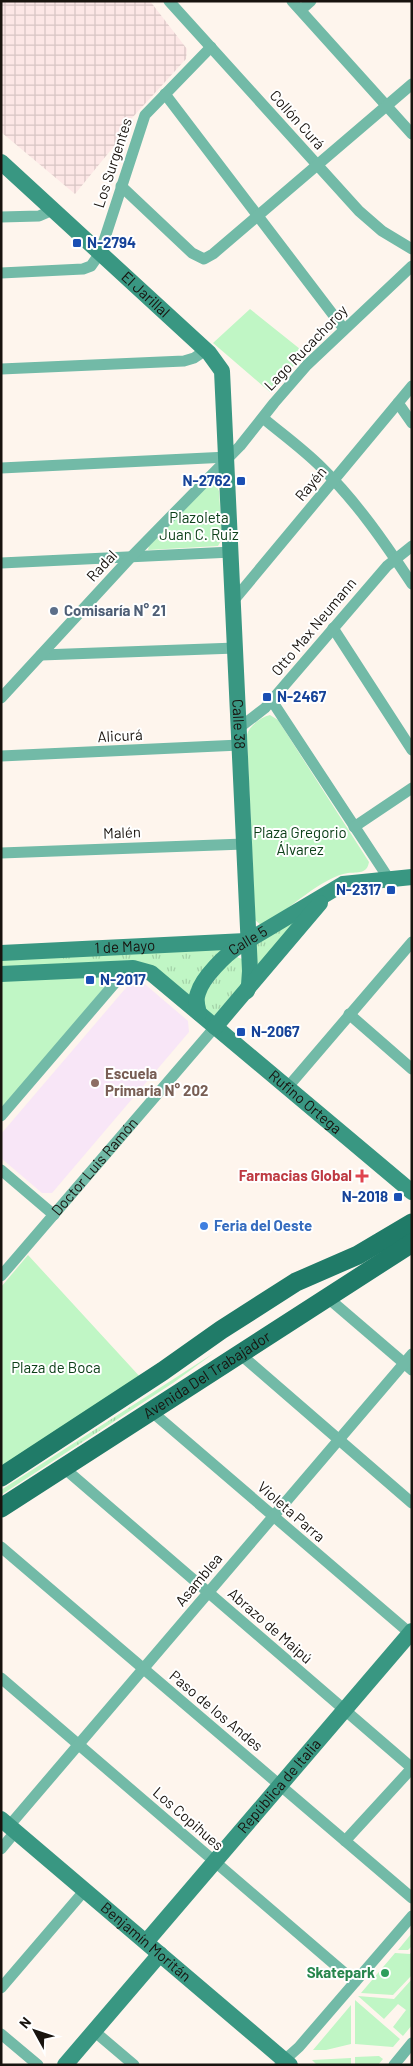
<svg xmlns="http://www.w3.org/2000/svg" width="413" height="2066" viewBox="0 0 413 2066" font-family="Barlow,sans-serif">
<defs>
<pattern id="industrial-grid" width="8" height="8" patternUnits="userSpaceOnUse" patternTransform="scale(1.25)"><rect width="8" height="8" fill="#fde7e6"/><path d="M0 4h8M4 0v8" fill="none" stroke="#d8c5c4"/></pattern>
<pattern id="grass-tufts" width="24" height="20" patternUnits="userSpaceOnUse" patternTransform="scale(1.25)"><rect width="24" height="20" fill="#c0f6c5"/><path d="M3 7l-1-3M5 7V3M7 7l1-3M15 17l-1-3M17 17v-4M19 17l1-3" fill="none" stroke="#a4d2a8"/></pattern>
</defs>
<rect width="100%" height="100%" fill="#fef5ed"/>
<!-- industrial -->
<path fill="url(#industrial-grid)" d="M1,1H150L187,49L186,59L121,130L119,140L75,194L1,132Z"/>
<!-- education -->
<path fill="#f8e6f7" d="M140,980L188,1021L189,1032L52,1193H42L1,1158V1134L131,982Z"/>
<!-- grass -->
<path fill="url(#grass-tufts)" d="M297,918L255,971L256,945Z
M224,948L192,997L157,969L1,970V959Z
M237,957L242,959L245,980L215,1015H212L201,1006V998L228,962Z
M214,1353L173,1383L1,1495V1490Z"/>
<!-- green -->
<path fill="#c0f6c5" d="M250,309L305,353L270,392L213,343Z
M209,484H215L219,491L222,539L218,546L148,550L149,546Z
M270,715L278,720L369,862C367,874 358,872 348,873C324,876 286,911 265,925H261L255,920L247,735C249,726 261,717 270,715Z
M106,977L109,982L1,1111V980Z
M28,1255L142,1379L1,1471V1287Z
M412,1933V1946L408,1950H398Z
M412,1951V1975L393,1995L361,1993L395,1953L410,1954Z
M412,1979V2025L403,2036L393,2027L406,2010L398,2004L384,2019L358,1996L394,1999Z
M355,2000L400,2039L393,2047L355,2044Z
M351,2005V2044L326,2050H313Z
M379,2056L383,2059L378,2065H355V2057Z
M351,2058V2065H317L312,2060Z"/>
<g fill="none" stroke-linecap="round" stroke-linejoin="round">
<!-- street -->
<g stroke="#72baa7" stroke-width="11">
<path d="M169,1L359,211L382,231L412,249"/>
<path d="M292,1L412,134"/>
<path d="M301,10L311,1"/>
<path d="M165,94L344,329"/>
<path d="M121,186L192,253L204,259L213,254L412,84"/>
<path d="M1,217L39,216L53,210"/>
<path d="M1,273L83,269L91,266L100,253L145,115L211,47"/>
<path d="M1,369L184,361L194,358L206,350"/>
<path d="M398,403L412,423"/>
<path d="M263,418C282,434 303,449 321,467C356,501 385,543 412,584"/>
<path d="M1,468L228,457"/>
<path d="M1,563L232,552"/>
<path d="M234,600L412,386"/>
<path d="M333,628L412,750"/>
<path d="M41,655L236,648"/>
<path d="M1,698L131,557L240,446L274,403L307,365L412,266"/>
<path d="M272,701L389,879"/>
<path d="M239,728L265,708L387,566L412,546"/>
<path d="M1,756L240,745"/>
<path d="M354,827L412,788"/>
<path d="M1,853L244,844"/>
<path d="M349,1014L412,1069"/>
<path d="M287,1088L412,942"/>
<path d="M1,1116L127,969"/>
<path d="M1,1170L54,1215"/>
<path id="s1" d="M1,1276L215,1027"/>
<path d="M328,1298L412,1370"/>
<path d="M240,1354L412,1503"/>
<path d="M151,1411L412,1635"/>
<path d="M64,1468L412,1768"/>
<path d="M1,1547L412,1898"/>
<path d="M1,1678L355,1982"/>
<path d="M9,1826L412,1354"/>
<path d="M345,1841L412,1768"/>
<path d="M1,1849L16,1831"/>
<path d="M1,1988L85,1890"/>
<path d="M94,2031L134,2065"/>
<path d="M1,2034L38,2065"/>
<path d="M280,2064L299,2047L412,1916"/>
<path d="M394,2065L412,2043"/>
</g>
<!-- secondary -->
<g stroke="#399782" stroke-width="16">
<path id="s2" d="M1,162L209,353L222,371L250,971L249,985L247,991"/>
<path id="s3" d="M1,953L246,941"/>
<path id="s4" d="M1,974L133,968L151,973L412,1192"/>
<path id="s5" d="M199,1013C197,1006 195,1000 198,993C202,978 226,954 239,946L343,884L412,877"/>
<path d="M215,1027L320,903"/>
<path id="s6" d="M1,1819L290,2065"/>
<path id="s7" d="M146,1942L412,1631"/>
<path d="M65,2065L160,1954"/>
</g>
<!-- primary -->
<g stroke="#207b68" stroke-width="19">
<path d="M1,1477L163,1371L221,1330L296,1282L358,1255L412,1223"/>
<path id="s8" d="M1,1508L412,1243"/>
</g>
</g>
<!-- markers -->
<g fill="#1a4fb4" stroke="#fff" stroke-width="2">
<rect x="72" y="238" width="10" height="10" rx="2.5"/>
<rect x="236" y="476" width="10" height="10" rx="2.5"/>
<rect x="262" y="692" width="10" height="10" rx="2.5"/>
<rect x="386" y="885" width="10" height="10" rx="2.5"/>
<rect x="85" y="975" width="10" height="10" rx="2.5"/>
<rect x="236" y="1027" width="10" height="10" rx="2.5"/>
<rect x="393" y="1192" width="10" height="10" rx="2.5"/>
</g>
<circle fill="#5c6f8a" stroke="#fff" stroke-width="2" cx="54" cy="611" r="5"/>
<circle fill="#8d6e63" stroke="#fff" stroke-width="2" cx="95" cy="1083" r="5"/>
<path fill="#e0444e" stroke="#fff" stroke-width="2" d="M359.5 1168.5h5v5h5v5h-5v5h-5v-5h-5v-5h5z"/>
<circle fill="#3f7fe0" stroke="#fff" stroke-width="2" cx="204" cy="1226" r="5"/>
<circle fill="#2e9e5b" stroke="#fff" stroke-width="2" cx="385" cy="1973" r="5"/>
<g text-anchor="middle" stroke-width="4" stroke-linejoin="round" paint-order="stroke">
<!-- street labels -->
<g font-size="15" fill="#18130e" stroke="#fff">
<text transform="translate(297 120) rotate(48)" y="5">Collón Curá</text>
<text transform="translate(113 163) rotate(-72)" y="5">Los Surgentes</text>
<text dy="5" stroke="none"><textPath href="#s2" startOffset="196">El Jarillal</textPath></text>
<text transform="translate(306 348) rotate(-46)" y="5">Lago Rucachoroy</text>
<text transform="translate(311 484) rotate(-50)" y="5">Rayén</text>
<text transform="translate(102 566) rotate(-47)" y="5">Radal</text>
<text transform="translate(314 627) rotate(-50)" y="5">Otto Max Neumann</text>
<text dy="5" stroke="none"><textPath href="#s2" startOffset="658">Calle 38</textPath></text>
<text transform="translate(120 736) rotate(-3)" y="5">Alicurá</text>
<text transform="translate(122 833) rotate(-2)" y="5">Malén</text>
<text dy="5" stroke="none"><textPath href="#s5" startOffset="94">Calle 5</textPath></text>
<text dy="5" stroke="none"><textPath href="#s3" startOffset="124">1 de Mayo</textPath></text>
<text dy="5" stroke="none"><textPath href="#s4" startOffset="352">Rufino Ortega</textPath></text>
<text dy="5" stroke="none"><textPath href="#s1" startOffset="144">Doctor Luis Ramón</textPath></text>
<text dy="5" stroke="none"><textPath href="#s8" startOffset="245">Avenida Del Trabajador</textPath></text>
<text transform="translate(291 1512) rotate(41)" y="5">Violeta Parra</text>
<text transform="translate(199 1580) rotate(-50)" y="5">Asamblea</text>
<text transform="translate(270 1626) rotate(41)" y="5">Abrazo de Maipú</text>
<text transform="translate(216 1711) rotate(40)" y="5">Paso de los Andes</text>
<text dy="5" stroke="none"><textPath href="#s7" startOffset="205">República de Italia</textPath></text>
<text transform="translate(188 1819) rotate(41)" y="5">Los Copihues</text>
<text dy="5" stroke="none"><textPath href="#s6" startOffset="190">Benjamín Moritán</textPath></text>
</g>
<!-- transit labels -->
<g font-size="15" font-weight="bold" fill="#164399" stroke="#fff" text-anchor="start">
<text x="87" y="248">N-2794</text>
<text x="231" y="486" text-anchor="end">N-2762</text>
<text x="277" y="702">N-2467</text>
<text x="381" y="895" text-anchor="end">N-2317</text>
<text x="100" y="985">N-2017</text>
<text x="251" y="1037">N-2067</text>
<text x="388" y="1202" text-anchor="end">N-2018</text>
</g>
<!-- park labels -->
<g font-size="15" fill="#0d4019" stroke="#fff">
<text x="199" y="523">Plazoleta<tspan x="199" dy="17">Juan C. Ruiz</tspan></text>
<text x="300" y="838">Plaza Gregorio<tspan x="300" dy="17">Álvarez</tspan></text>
<text x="56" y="1373">Plaza de Boca</text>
</g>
<!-- service labels -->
<g font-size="15" font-weight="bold" fill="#4e5e75" stroke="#fff" text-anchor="start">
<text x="64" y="616">Comisaría N° 21</text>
</g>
<!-- education labels -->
<g font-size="15" font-weight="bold" fill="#785e54" stroke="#fff" text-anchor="start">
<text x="105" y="1079">Escuela<tspan x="105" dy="17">Primaria N° 202</tspan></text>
</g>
<!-- health labels -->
<g font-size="15" font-weight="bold" fill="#be3a42" stroke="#fff" text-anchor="end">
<text x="352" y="1181">Farmacias Global</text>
</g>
<!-- shop labels -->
<g font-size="15" font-weight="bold" fill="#366cbe" stroke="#fff" text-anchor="start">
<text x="214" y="1231">Feria del Oeste</text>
</g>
<!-- leisure labels -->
<g font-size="15" font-weight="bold" fill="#27864d" stroke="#fff" text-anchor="end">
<text x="375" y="1978">Skatepark</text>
</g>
</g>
<!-- border -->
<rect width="413" height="2066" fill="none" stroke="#18130e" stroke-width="5"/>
<!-- north arrow -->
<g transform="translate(35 2031) rotate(310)" stroke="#ffffff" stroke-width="4" paint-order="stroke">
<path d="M0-4L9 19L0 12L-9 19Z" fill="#18130e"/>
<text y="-8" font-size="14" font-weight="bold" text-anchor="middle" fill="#18130e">N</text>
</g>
</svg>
